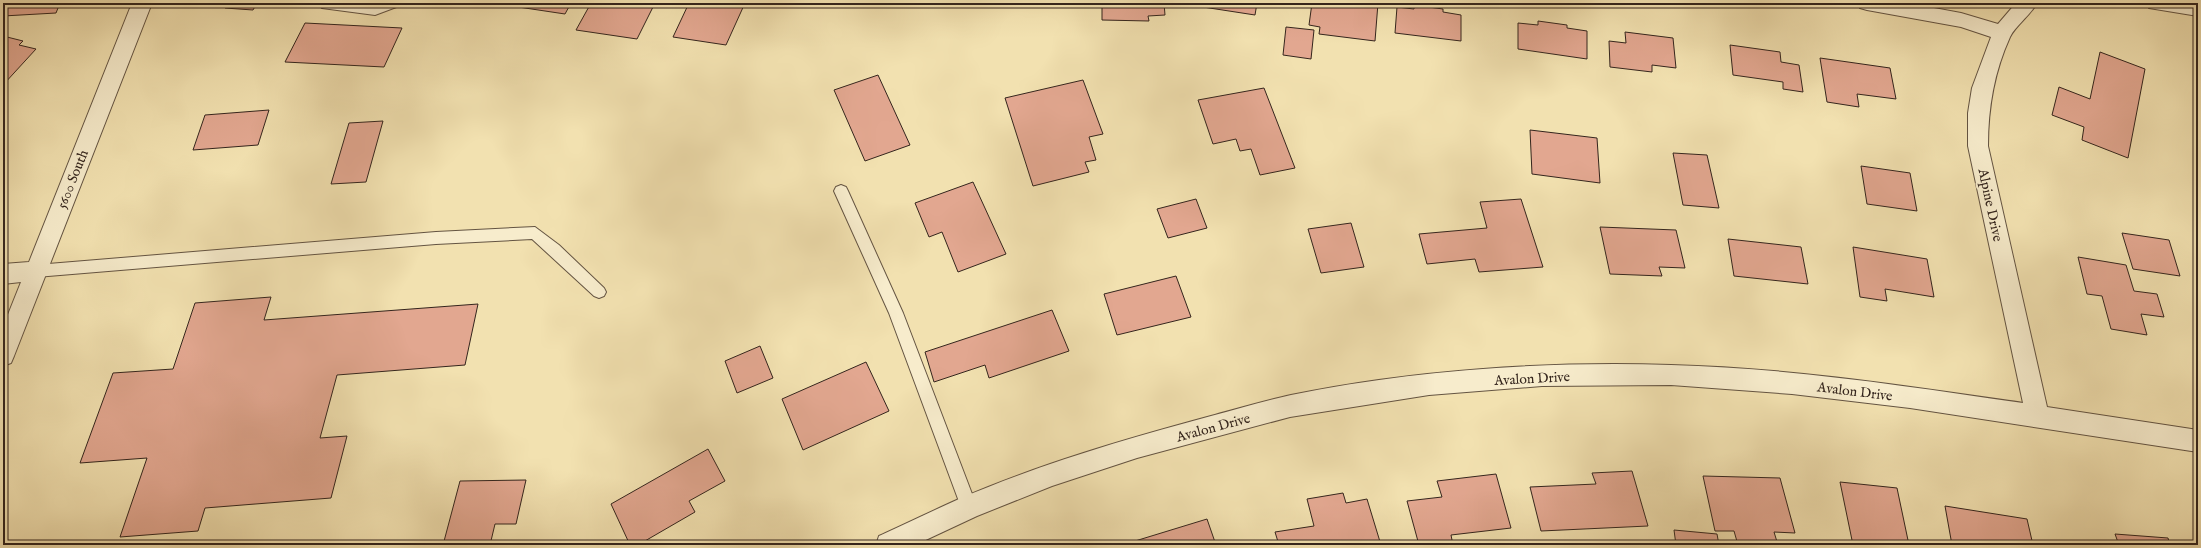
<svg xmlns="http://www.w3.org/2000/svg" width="2201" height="548" viewBox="0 0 2201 548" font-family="'IM FELL English',serif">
<rect width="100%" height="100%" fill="#f2e1b0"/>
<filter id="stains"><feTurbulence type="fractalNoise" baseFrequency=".005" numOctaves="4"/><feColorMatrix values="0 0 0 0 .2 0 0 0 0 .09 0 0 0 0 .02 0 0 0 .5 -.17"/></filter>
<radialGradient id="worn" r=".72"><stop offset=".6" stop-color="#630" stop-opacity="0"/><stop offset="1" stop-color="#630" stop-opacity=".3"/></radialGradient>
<!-- building -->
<path fill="#e2a790" stroke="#34251d" d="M3,3H60L56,13L3,16Z
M228,3H257L253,10L225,8Z
M506,3H571L565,14L505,5Z
M591,3H655L637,39L576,30Z
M689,3H745L726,45L673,37Z
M1102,3H1164L1165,15L1148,16L1149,21L1102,20Z
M1190,3H1257L1255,15L1190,5Z
M1312,3H1378L1375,41L1319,34L1320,27L1309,25Z
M1414,5L1443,9V12L1461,15V41L1395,33L1397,7L1414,9Z
M1538,21L1567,25V28L1587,31V59L1518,49V23L1538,25Z
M305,23L402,28L384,67L285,62Z
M1286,27L1314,30L1311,59L1283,55Z
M1625,32L1673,38L1676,68L1652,65V72L1610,67L1609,41L1626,43Z
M3,36L23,41L19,45L36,49L3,85Z
M1730,45L1780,52L1781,62L1799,65L1803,92L1783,89V82L1733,75Z
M2100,52L2145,69L2128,158L2082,140L2084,127L2052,115L2059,87L2090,99Z
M1820,58L1890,68L1896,99L1857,94L1859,107L1827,102Z
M878,75L910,145L865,161L834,90Z
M1083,80L1103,134L1089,137L1096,160L1085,162L1089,172L1033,186L1005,98Z
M1264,88L1295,168L1260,175L1251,149L1240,151L1236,139L1213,144L1198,100Z
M269,110L258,145L193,150L205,115Z
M383,121L366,182L331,184L349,123Z
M1530,130L1597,138L1600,183L1532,174Z
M1673,153L1707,155L1719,208L1683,205Z
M1861,166L1910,173L1917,211L1867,204Z
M973,182L1006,254L958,272L942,232L929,237L915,203Z
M1196,199L1207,228L1168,238L1157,209Z
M1521,199L1543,267L1479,272L1475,259L1427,264L1419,234L1487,228L1480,202Z
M1351,223L1364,267L1321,273L1308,229Z
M1600,227L1676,230L1685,268L1659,267L1662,276L1610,274Z
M2122,233L2169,240L2180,276L2133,269Z
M1728,239L1801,247L1808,284L1734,276Z
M1853,247L1927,259L1934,297L1885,289L1887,301L1860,297Z
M2078,257L2126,265L2134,291L2157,294L2164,317L2141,314L2147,335L2111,329L2102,296L2087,294Z
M1176,276L1191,317L1117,335L1104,294Z
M271,297L264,320L478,304L465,365L337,375L320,438L347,436L331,498L205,508L198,531L120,537L147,458L80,463L113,373L173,369L195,303Z
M1052,310L1069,351L989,378L985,365L934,382L925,352Z
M760,346L773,378L737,393L725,361Z
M866,362L889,411L803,450L782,399Z
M708,449L725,481L689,501L695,512L638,545H630L611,504Z
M1632,471L1648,526L1541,531L1530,487L1596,484L1592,473Z
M1496,474L1511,528L1451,535L1453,545H1419L1407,501L1442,497L1437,481Z
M1703,476L1780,478L1795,533L1774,532L1778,545H1738L1734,531H1715Z
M526,480L516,524H495L490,545H443L460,481Z
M1840,482L1897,488L1909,545H1853Z
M1343,493L1346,503L1367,499L1381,545H1279L1275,532L1314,526L1307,499Z
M1945,506L2027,519L2033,545H1952Z
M1207,519L1216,545H1122Z
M1674,530L1717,534L1719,545H1676Z
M2115,534L2168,538L2170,545H2119Z"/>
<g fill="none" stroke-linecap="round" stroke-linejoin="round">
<defs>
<path id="service" d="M316,3H357L375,5L381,3H401L399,6L375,15L322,8Z
M841,185L846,187L848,191L903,313L977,507L975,512L969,514L963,512L961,507L889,313L834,191L836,187Z
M535,227L559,245L604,288L606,292L604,296L599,298L594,296L532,239L436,244L36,277L31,275L29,271L31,267L36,265L436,232Z"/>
<path id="minor" d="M1857,3H1907L1961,13L1998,24L2016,3H2037C2030,16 2016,25 2010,37C1994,72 1988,108 1988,146L2047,407L2198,430V452L1910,408L1792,394L1671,385L1542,386L1429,395L1290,417L1137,458L1052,486L977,516L915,545H876L879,536C906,524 932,511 959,499C1040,464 1126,439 1211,416C1237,409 1264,401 1291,395C1412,370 1547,361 1671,365C1789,368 1906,386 2023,403L1968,146V113L1972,88L1991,37L1961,27L1867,10L1860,8Z
M2146,3H2198V16L2149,8Z"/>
<path id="tertiary" d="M132,3H152L14,356L11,363L3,366V327L21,282L3,284V264L29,262Z"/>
</defs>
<!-- service casing -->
<use href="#service" stroke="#645442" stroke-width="2"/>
<!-- minor casing -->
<use href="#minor" stroke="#645442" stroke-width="2"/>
<!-- tertiary casing -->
<use href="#tertiary" stroke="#645442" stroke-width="2"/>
<!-- service -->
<use href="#service" fill="#f7eccc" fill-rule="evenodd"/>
<!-- minor -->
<use href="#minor" fill="#f7eccc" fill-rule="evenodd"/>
<!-- tertiary -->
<use href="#tertiary" fill="#f7eccc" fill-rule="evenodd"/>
</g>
<g text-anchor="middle" stroke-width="4" stroke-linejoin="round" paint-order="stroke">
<!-- street labels -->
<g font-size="14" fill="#34251d" stroke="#f7eccc">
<text transform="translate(72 179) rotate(-68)" y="5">5600 South</text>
<text transform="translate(1991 205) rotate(78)" y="5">Alpine Drive</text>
<text transform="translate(1532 378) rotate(-3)" y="5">Avalon Drive</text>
<text transform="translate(1855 391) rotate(7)" y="5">Avalon Drive</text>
<text transform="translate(1213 427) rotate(-15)" y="5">Avalon Drive</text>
</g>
</g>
<!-- margin -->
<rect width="2201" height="548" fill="none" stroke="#f2e1b0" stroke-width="16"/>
<rect x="4" y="4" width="2193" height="540" fill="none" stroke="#34251d" stroke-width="2"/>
<rect x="8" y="8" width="2185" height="532" fill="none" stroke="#34251d"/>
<rect width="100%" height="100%" filter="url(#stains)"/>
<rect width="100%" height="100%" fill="url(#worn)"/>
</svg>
